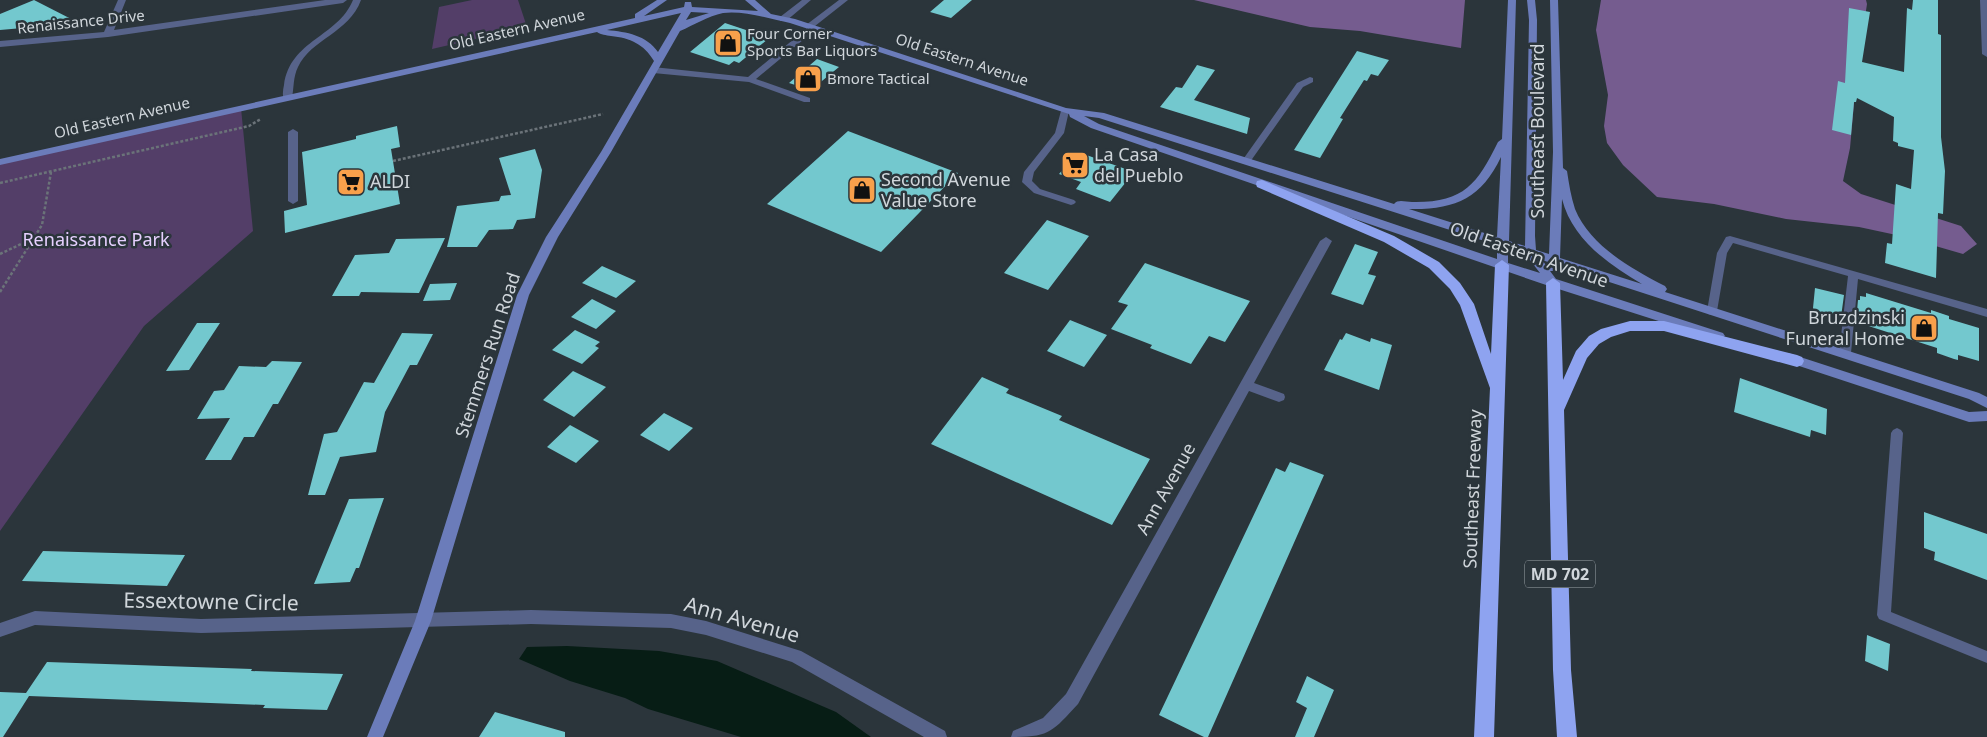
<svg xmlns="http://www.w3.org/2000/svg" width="1987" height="737" viewBox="0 0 1987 737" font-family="'Noto Sans',sans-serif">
<rect width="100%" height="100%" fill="#2b353b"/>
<!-- green -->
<path fill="#533e68" d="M472,0H518L527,27L432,49L439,7Z
M241,108L253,231L144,326L0,531V162Z"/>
<!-- forest -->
<path fill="#755c8f" d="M1194,0H1465L1461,48L1360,31L1310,27Z
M1601,0H1866L1867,4L1857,70L1850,148L1843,181L1861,194L1961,226L1977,244L1963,254L1901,236L1859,227L1786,219L1714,204L1657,197L1623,165L1607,143L1604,126L1608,95L1596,30Z"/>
<!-- water -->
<path fill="#071d15" d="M567,646L659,651L717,661L836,712L871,737H741L648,709L625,698L570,681L519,659L527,647Z"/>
<!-- building -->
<path fill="#73c8ce" d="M34,0L79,23L0,30V14Z
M944,0H972L951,18L930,12Z
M1913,0H1938V34L1941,35V137L1945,171L1943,214L1938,213L1936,278L1885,263L1887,243L1892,244L1896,184L1911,189L1914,150L1898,146V143L1893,141L1894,117L1857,98L1856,102H1854L1851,135L1832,130L1838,81L1845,83L1849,8L1870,12L1862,62L1904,72L1907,8L1912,10Z
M725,23L755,33L754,34L768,39L739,63L734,61L729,65L690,52Z
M1357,51L1389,60L1378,76L1371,74L1367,81L1364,80L1340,118L1343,119L1320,158L1294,150Z
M817,59L839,67L811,90L789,83Z
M1197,65L1215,70L1194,100L1250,118L1247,134L1160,107L1176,87L1182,88Z
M397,126L400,147L391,149L400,204L285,233L284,211L307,205L302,152L356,139V136Z
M848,131L958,173L881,252L767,204Z
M535,149L542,170L535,218L517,220L513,229L489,230L477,247H447L457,206L499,201L501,196L511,195L499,158Z
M1078,152L1134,172L1110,202L1076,189L1081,182L1059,174Z
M1047,220L1089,236L1048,290L1004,273Z
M445,238L419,293L361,292L359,296H332L355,255L389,253L396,239Z
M1355,244L1378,252L1368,274L1376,276L1363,305L1331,294Z
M1145,263L1250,301L1225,342L1209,336L1191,364L1150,348L1152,345L1111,329L1128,305L1118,302Z
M602,266L636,281L616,298L582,283Z
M457,283L450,300L423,301L430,284Z
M1815,288L1844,295L1841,317L1839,316V320L1814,313L1813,308Z
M1866,293L1931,313V310L1949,316V319L1979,328V361L1958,355V360L1954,359L1937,353V348L1856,322L1858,300H1860V296L1866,297Z
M592,299L616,311L596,329L571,317Z
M1070,320L1107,335L1084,367L1047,351Z
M197,323H220L189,370L166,371Z
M575,330L600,342L595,346L599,348L582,364L552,350Z
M402,333L433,334L417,365H410L385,412L376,452L340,457L325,495H308L324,434L337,432L364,382L374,383Z
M1346,333L1370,342L1371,338L1392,345L1379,390L1324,370L1340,339L1342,340Z
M272,361L302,362L278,404H273L254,437H244L231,460H205L230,418L197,419L214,391L224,390L239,366L266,367Z
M573,371L606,387L574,417L543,400Z
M982,377L1009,389L1006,393L1062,416L1059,420L1150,459L1112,525L931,444Z
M1740,378L1827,409L1826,435L1811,430L1810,437L1734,412Z
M664,413L693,428L669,451L640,435Z
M570,425L599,441L576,463L547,447Z
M1290,462L1324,475L1208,737H1204L1159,715L1276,468L1285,472Z
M384,498L359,568H356L350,582L314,584L349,499Z
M1924,512L1987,534V580L1934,560L1935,552L1924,548Z
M43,551L185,555L167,586L22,581Z
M1867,635L1890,644L1888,671L1865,661Z
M47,662L252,669L251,671L343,674L327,710L263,708L265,705L29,696L3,737H0V692L26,693Z
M1307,676L1334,690L1314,737H1295L1307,708L1296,702Z
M495,712L565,732V737H479Z"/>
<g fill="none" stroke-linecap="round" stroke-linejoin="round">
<!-- path -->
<path stroke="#6b7379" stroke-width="2.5" stroke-dasharray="3 2" stroke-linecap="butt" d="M393,161L603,114
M0,183L249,126L261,119
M0,254L36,237
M0,292L42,225L51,172"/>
<!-- lane -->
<path fill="#57638a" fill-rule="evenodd" d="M802,0H811L786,21H780V17Z
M839,0H848L815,26V30L756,79L810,98V102H804L749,82L653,73L649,70L653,67L748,77L806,29V25Z
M1310,77L1313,78V82L1303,87L1250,162H1244V158L1297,83Z
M1065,108L1069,111L1064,133L1034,172L1032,181L1040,189L1074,200L1076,202L1074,204L1071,205L1034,193L1022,182L1024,172L1055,133L1061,111Z
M293,129L298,132V201L293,204L288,201V132Z
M1730,236L1987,309V317L1858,279L1851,353L1845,357L1841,356L1839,353L1848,276L1733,243L1727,253L1717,311L1712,315L1708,314L1707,311L1717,253L1726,237Z
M1897,428L1901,430L1903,433L1891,612L1987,651V663L1879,619L1877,615L1891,433L1893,430Z"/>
<!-- street -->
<path fill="#57638a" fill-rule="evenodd" d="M118,0H126L114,30L325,0H347L343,3L108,37L0,47V41L104,32Z
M353,0H361C349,33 311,39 298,67C293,77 294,88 292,98L287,101L284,100C282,95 283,90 284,85C290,40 338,37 353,0Z
M1980,0H1987V57L1982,54Z
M1326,237L1332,241L1254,383L1284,394L1285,397L1284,400L1279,402L1249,391L1078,704C1052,732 1050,737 1011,737L1013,731L1043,718L1066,694L1320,241Z
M531,610L671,614L706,621L801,651L945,731L947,737H924L792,662L706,635L671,628L531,624L201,633L35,625L0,637V623L35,611L201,619Z"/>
<!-- secondary -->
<path fill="#6b7cba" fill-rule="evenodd" d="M657,0H667L644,16L684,7L685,2H691L692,7L758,11L745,0H755L771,14L795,19L1066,108L1104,113L1394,204C1398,199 1405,202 1412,202C1463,203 1477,185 1498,142L1502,139L1508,0H1516L1509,241L1525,246L1529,20L1527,0H1535L1537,20L1535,236L1536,250L1549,254L1553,152L1550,0H1558L1563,168L1567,171C1569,184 1571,197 1575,209C1590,246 1632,269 1665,286L1667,289L1665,292L1979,393L1987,397V408L1969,399L1560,266L1558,271H1550L1556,279L1723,333L1725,336L1719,340L1715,339L1549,286L1091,128L1070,117L1069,114L790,23C771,19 742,10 723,13C708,16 694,25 680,31L611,152L558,237L529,295L431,621L383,737H367L415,621L517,295L546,237L601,152L654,61C644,44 630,38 611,36C606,35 601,35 597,32L0,165V159L635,18V14ZM691,12L709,13L686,20ZM681,13L658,52C646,35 627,32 607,30ZM1084,116L1099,118L1497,245V259L1099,124ZM1501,157L1497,237L1409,209C1454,210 1481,199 1501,157ZM1562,199C1572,239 1608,264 1642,284L1560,258ZM1508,249L1526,255L1540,273L1508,263ZM1542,260L1548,262L1549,269Z
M1788,353L1969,412L1987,411V421L1969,422L1784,361L1782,358L1784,355Z"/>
<!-- highway -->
<path fill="#8ea3f0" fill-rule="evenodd" d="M1262,180L1394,236L1439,262L1460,283L1474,304L1491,354L1495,265L1502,260L1509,265L1494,737H1474L1490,388L1460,305L1450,289L1429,268L1384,242L1257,187L1256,184L1257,181Z
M1553,278L1560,283L1563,380L1576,351L1589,336L1601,329L1630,321H1664L1797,355L1802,357L1804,361L1802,365L1797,367L1664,331H1630L1611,337L1599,344L1587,358L1564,410L1571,670L1577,737H1557L1553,670L1546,283Z"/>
</g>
<!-- icons -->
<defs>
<symbol id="shop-square" viewBox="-11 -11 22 22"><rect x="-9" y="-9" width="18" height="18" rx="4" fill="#f8a04b" stroke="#2b353b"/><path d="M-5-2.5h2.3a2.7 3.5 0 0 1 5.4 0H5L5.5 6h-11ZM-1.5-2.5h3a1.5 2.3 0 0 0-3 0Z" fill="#111"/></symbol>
<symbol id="supermarket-square" viewBox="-11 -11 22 22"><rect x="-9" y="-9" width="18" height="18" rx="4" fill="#f8a04b" stroke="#2b353b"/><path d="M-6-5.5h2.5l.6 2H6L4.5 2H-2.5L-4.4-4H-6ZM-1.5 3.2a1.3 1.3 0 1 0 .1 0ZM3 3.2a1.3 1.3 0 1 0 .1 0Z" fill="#111"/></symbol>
</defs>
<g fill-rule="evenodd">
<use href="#shop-square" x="712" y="27" width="32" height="32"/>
<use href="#shop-square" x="792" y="63" width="32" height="32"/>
<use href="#supermarket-square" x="1059" y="149" width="32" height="32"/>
<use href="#supermarket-square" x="335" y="166" width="32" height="32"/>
<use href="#shop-square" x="846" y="174" width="32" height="32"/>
<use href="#shop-square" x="1908" y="312" width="32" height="32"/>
</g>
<g text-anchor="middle" stroke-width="5" stroke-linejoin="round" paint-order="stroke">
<!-- far-street labels -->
<g font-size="15" fill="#d0d6db" stroke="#2b353b">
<text transform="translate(81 22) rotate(-6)" y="5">Renaissance Drive</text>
<text transform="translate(517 30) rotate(-13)" y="5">Old Eastern Avenue</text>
<text transform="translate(962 60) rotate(18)" y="5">Old Eastern Avenue</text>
<text transform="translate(122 118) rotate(-13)" y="5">Old Eastern Avenue</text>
</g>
<!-- far-poi labels -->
<g font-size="15" fill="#d0d6db" stroke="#2b353b" text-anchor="start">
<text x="747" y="39">Four Corner<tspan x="747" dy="17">Sports Bar Liquors</tspan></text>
<text x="827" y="84">Bmore Tactical</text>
</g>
<!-- shield labels -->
<rect fill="#2b353b" stroke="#9ea6ab" stroke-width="1" x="1525" y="560.5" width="70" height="27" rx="4"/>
<g font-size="16" font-weight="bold" fill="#d0d6db">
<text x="1560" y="580">MD 702</text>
</g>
<!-- street labels -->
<g font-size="18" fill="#d0d6db" stroke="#2b353b">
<text transform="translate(1538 131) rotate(-90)" y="6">Southeast Boulevard</text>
<text transform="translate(1529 255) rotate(19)" y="6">Old Eastern Avenue</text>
<text transform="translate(488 355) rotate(-72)" y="6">Stemmers Run Road</text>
<text transform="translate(1166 489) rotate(-61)" y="6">Ann Avenue</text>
<text transform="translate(1473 489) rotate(-88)" y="6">Southeast Freeway</text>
</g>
<!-- poi labels -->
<g font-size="18" fill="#d0d6db" stroke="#2b353b" text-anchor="start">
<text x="1094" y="161">La Casa<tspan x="1094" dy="21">del Pueblo</tspan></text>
<text x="881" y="186">Second Avenue<tspan x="881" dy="21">Value Store</tspan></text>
<text x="370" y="188">ALDI</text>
<text x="1905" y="324" text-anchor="end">Bruzdzinski<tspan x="1905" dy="21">Funeral Home</tspan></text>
</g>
<!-- park labels -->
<g font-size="18" fill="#e6d0ff" stroke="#2b353b">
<text x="96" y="246">Renaissance Park</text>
</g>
<!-- near-street labels -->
<g font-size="21" fill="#d0d6db" stroke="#2b353b">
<text transform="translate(211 602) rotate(1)" y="7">Essextowne Circle</text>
<text transform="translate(742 620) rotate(16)" y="7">Ann Avenue</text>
</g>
</g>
</svg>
